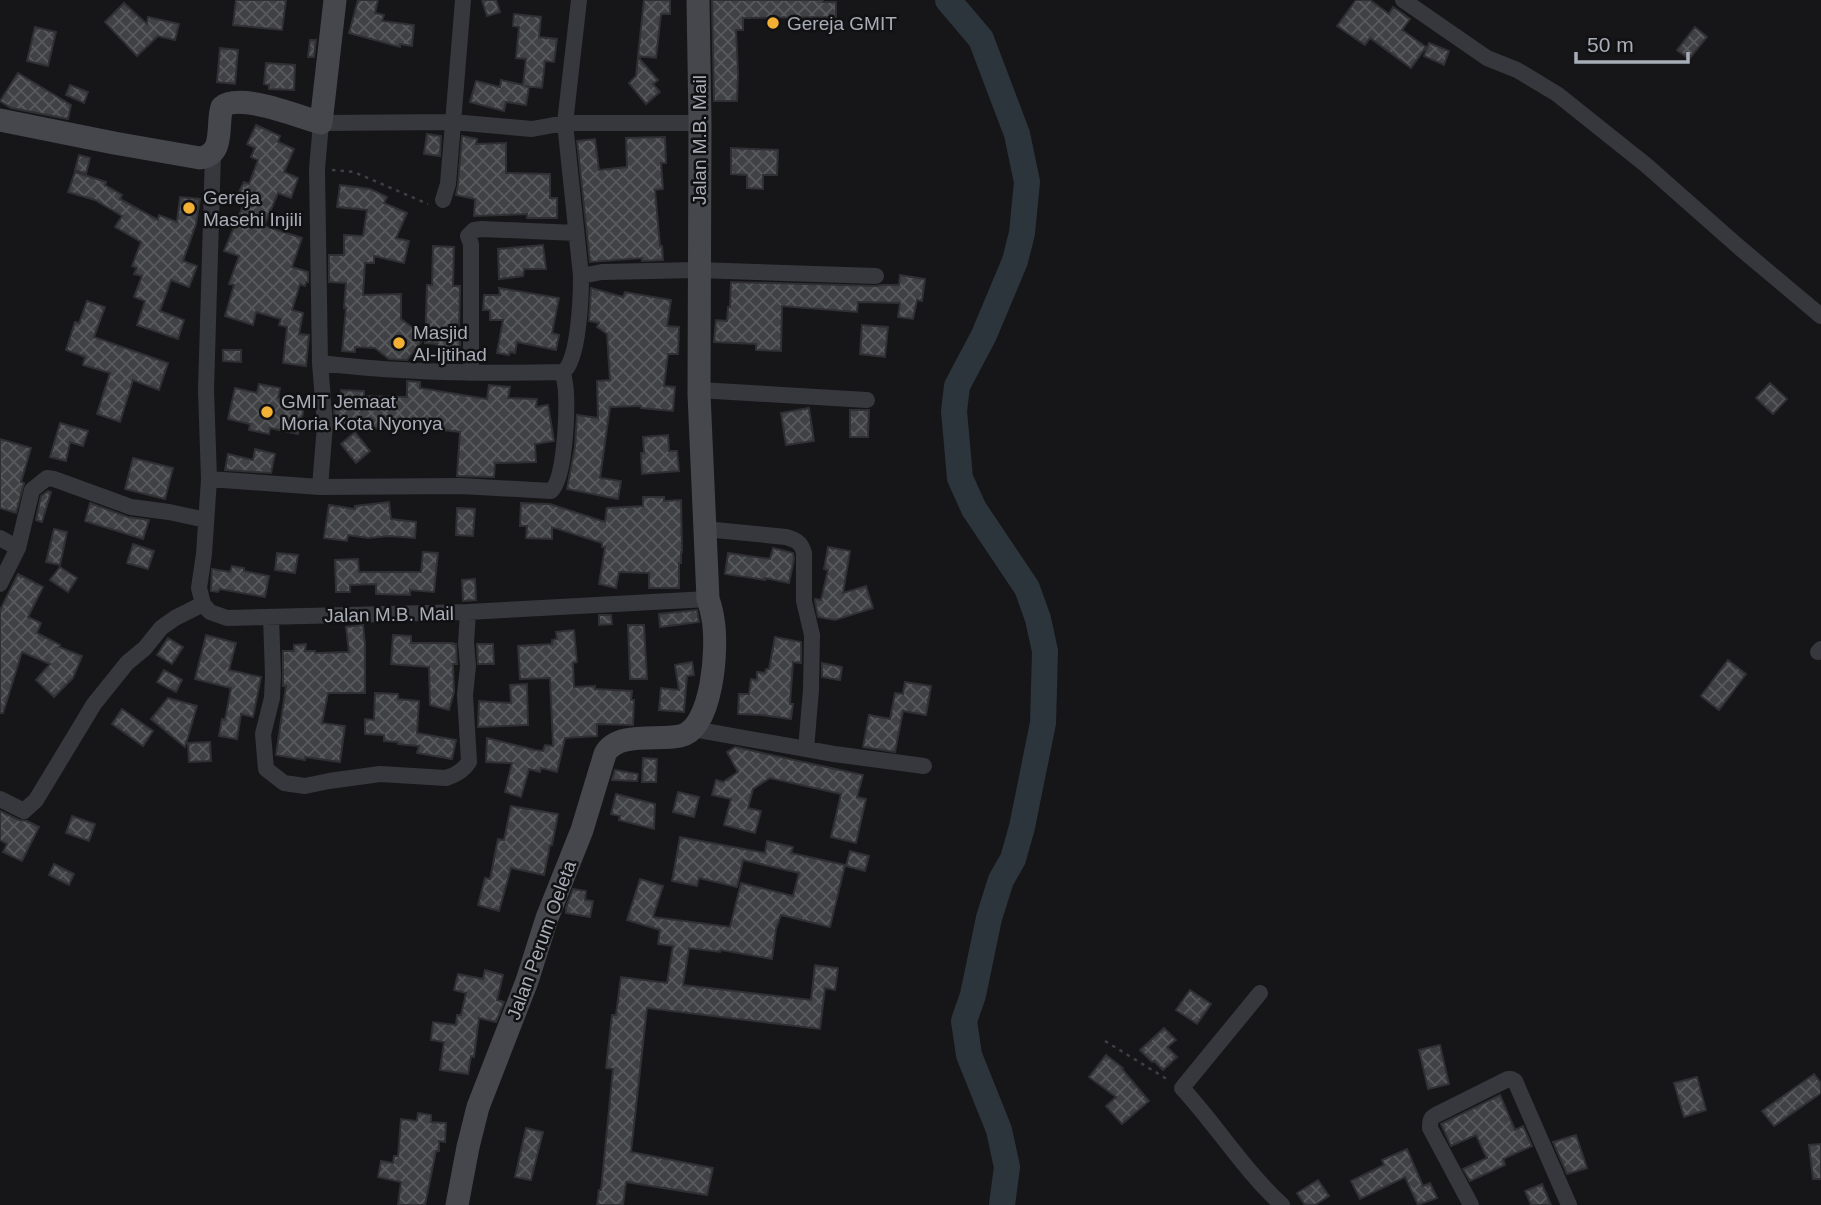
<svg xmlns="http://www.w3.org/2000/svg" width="1821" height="1205" viewBox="0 0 1821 1205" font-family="Arial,sans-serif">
<defs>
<pattern id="building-cross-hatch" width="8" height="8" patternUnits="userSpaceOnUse" patternTransform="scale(1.75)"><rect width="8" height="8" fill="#404145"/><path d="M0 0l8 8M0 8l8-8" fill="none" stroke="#595a5e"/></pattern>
</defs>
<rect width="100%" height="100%" fill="#161618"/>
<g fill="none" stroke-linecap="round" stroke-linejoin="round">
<!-- river -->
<path stroke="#2c353c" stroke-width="26" d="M948,0L981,39L1017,134L1027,182L1022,233L1015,261L984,335L957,386L954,411L960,478L974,509L1027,588L1038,619L1045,651L1043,723L1022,827L1013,859L1001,880L989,918L973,995L964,1021L969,1055L999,1130L1007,1167L1002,1205"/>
</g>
<!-- building -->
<path fill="url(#building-cross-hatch)" stroke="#303034" stroke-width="2" d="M236,0H286L282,30L233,25Z
M358,0H378L375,13L384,15L382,21L414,25L412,46L400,44V47L349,33Z
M482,0H496L500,12L487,16Z
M644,0H670V14H661L656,58L638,56Z
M712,0H823V2H836V17L743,18V30H736L738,73L737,101H714Z
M1356,0H1370L1389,14L1393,7L1410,19L1402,30L1426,47L1411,68L1370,38L1365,45L1337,26Z
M124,3L147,24L148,17L179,24L175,40L158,36L137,56L105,22Z
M514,14L541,17L539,37L557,39L554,62L545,61L542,88L525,86L529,87L526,105L506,102L504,111L470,102L476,81L500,87L501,80L523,85L526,59L516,58L519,27L513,26Z
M35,27L56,32L48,66L27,61Z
M1695,27L1707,37L1689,59L1677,50Z
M310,40H316L314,57H308Z
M1429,43L1449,51L1444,65L1424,56Z
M220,48L238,50L235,84L217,82Z
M638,57L658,80L653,84L660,92L646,104L629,83L636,76Z
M266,63L295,65L294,90L269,89V85L264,84Z
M18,73L71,105L68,119L11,108L0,101Z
M70,85L88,92L84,103L66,95Z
M256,125L280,136L278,142L294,149L284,172L298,178L291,198L278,193L264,226L302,238L292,267L308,272V282H306L305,286L300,284L292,310L303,313L299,334L309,335L306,366L283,363L287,327L279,325L281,319L256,312L253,325L225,316L234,285L229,284L239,256L224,251L243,206L241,205L243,199L237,196L244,182L249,184L258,160L251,157L255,148L247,144Z
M427,134L441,136L440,156L424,154Z
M462,136L477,139L476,144L506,143V173L550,174V198H557V218H527V214L474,216L475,199L456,195L458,185Z
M665,137L666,163H661L663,189L655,190L660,246H662L663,260L642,261V258L590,262L577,141L595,139L599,170L627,167L626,138Z
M731,148L778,150L777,175H763V189L747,188V175L731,174Z
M79,155L90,158L86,174L75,170Z
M75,172L106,182L105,185L122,195L120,199L158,220L159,215L177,222L180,197L200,199L196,224L183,261L197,266L189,287L171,280L160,311L184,320L178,339L137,325L145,301L134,297L142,276L134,274L137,268L132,266L141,242L115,227L122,216L95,200L68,192Z
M340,185L370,189L387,197L384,203L407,213L396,238L409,241L404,263L374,256V263H365L363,295L401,294V319L425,337L407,360L389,359L375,348L355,347V352L342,351L346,308H344L346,283L329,282V255H344V235L363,236L367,210L337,207Z
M543,245L546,269H524L523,276L499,279L498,249Z
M433,246L454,247L453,286H460L459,330H460V348H457V359H445V356H438L437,344L425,343L427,285H432Z
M900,275L925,279L922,301L917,300L913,319L898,317L900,303L858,302L857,312L782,306L781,351L756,350V344L714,342L716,320L727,321L728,307H730L731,282L876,286L882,285H899Z
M499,288L559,298L552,333L559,335L556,350L517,342L515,353L510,352L509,355L497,353L503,320H490V310H483L484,295H500Z
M591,288L623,297L625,292L671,300L667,326L679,327L678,354H668L664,386L675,387L673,411L641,408V406L610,407L600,478L621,481L618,499L567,489L575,447L577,415L598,418L597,381L610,380L607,334L597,327L599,323L589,321Z
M87,301L105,307L94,337L168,363L159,390L133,380L120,422L97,414L110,373L83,365L85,357L66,350L75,322L79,323Z
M862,325L888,327L885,357L860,354Z
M223,350H241V362L223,361Z
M407,381L420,382V388L487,399L489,385L510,387L508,398L537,399L536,407L548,405L554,441L535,444L536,462L495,463L494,477L457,476L460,432L409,426V429L361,428L363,426L335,424L334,409H341V390L364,391V396L407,397Z
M1770,383L1787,399L1773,414L1756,398Z
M259,384L280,388L278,398L305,404L298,434L270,428L269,434L249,430L250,424L228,419L235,388L257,393Z
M809,408L814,441L786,445L781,413Z
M850,410H869L868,437H850Z
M60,423L88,431L83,446L70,442L66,461L50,457Z
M355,432L370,451L356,463L341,444Z
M668,435L669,451H677L679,471L642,474L641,453H644L643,437Z
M0,439L31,448L21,482L24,483L16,513L0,508Z
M255,449L275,454L271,473L225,470L228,454L253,460Z
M133,458L173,468L165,499L125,489Z
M48,491L51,492L42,522L36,520L41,496Z
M643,497H664V501L681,500L682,552H681V563H679V588H649V573L619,572L616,588L599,584L605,547H602V543L552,527V539L526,538L527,526H520L521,503L550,504L605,522L607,508L643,506Z
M389,502L391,519L416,522L415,538L389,536L368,538L348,535L347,541L324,538L329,505L355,509V506Z
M90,503L128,517L149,520L143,539L85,521Z
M457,508L475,509L473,536L456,535Z
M54,529L67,532L60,565L46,562Z
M133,544L154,551L148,569L127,563Z
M828,547L850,551L843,593L866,586L873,608L835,620L818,617L815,601V599L821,600L828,570L824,569Z
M773,548L793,553L794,559L789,583L765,578V580L725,574L728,553L770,559Z
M423,552L438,553L434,592L410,590V595L376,594V584L350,585V592H336L335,560L358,559L359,572H421Z
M277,553L298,555L295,573L275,570Z
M232,566L244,568V571L269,576L265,597L220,589L218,592L211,591L212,569L230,572Z
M60,567L77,578L68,592L50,580Z
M18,574L43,587L28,617L41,623L37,633L60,645L59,647L82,656L73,678L54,697L36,680L50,664L22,652L3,713H0V610Z
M475,579L476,600L463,601L462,580Z
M697,610L699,622L660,627L659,614Z
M599,615H611L612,624L599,625Z
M363,625L365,644V693H328L322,723L345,726L340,762L305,757V760L276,755L286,686H283V651H294V645L306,644L305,651H315V653L349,652L346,627Z
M628,625H644L647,679H630Z
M574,630L577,662L573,663L574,687L595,686V689L632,691L631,700H634L633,725L597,724V736L565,738L557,772L541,768L540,772L529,769L521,797L505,792L512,763L486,762L487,738L535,750L543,751L545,745L553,746L550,678L520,679L518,646L552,644V640L557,639L556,632Z
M206,635L236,643L229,670L261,677L253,717L241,714L237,739L219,736L222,719L225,720L231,688L195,679Z
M393,635L411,636V643H453V644H456L457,664H453L454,692L449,710L430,705L429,667L391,664Z
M775,637L801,642V663L793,662L790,704H793L791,719L762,715L738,714L739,694H749L751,679L757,680V672L765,673L766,669H769Z
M168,638L183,647L172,664L157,655Z
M477,644H493L494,664H478Z
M1728,660L1746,674L1719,710L1701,696Z
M692,662L694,675L687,676L684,712L659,710L661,688L679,690L675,665Z
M822,663L842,667L840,680L822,677Z
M164,670L182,680L176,692L157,682Z
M905,682L931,686L926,715L903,711L895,752L863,747L869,715L890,719L895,693L903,694Z
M527,684L528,725L478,727L479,701L511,703L510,685Z
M375,693L398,694V699L419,701L417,733L456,740L452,759L417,753L419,746L398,744V742L384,741V735L365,734V719L374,720Z
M168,698L197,706L185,747L151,719Z
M122,709L153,731L143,746L112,724Z
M210,742L211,761L189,762L188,743Z
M735,747L863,775L857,797L866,799L856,843L831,837L841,794L770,778L753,789L748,808L761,811L755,833L724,825L731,799L712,795L716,780L723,782L738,772L727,752Z
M643,758L657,759L656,782H642Z
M615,770L638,774L637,781L612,780Z
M678,792L699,797L694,817L673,812Z
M616,794L655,804L654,829L619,820L620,816L611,814Z
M511,806L558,814L552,845H550L544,875L511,868L499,911L478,905L485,878L490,879L498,839L504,840Z
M0,811L19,820L27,821L39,827L22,861L3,852L7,844L0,840Z
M72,816L95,824L89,841L66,833Z
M680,837L765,853L767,841L793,847L791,853L845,865L830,927L781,915L776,929L772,959L721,950L720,952L689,948L683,985L811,1000L815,965L838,968L835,990L825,988L820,1029L647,1008L631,1152L713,1168L707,1195L626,1182L623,1205H597L599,1190H601L613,1069L606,1068L612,1015H616L621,977L667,983L673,946L658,944L660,930L627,920L640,879L663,886L653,917L730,927L741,883L793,896L799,873L743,860L737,887L699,878L697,886L672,881Z
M850,851L869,856L865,871L846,866Z
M54,864L74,874L69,885L49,875Z
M573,889L586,891L585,900L593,901L590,917L566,913V908Z
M485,970L503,975L497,1000L504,1002L496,1022L479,1018L474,1057L471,1056L468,1074L440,1070L444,1042L431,1040L433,1022L456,1025L457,1015H461L466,993L454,990L458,974L483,979Z
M1190,990L1211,1004L1197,1024L1176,1010Z
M1164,1028L1176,1040L1167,1047L1177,1057L1163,1070L1154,1061L1152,1062L1140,1050Z
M1440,1045L1449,1084L1428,1089L1419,1050Z
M1106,1055L1123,1068L1122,1069L1149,1101L1122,1124L1106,1106L1116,1097L1089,1077Z
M1814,1074L1821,1083V1093L1774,1126L1762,1111Z
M1697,1077L1706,1110L1684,1117L1674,1083Z
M1500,1095L1515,1130L1523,1126L1532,1146L1503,1159L1505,1165L1470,1181L1463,1169L1487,1158L1476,1135L1451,1146L1441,1124Z
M418,1113L431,1115V1122L446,1123L445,1142L439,1141V1151H436L425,1205H398L401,1182L378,1177L381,1161L393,1163L394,1156H398L401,1119L417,1121Z
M526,1128L543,1132L531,1180L515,1177Z
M1576,1135L1587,1168L1567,1174L1553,1142Z
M1821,1144V1179H1813L1809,1145Z
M1407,1149L1423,1186L1430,1183L1437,1198L1418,1205L1405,1177L1360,1199L1351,1181L1384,1165L1382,1160Z
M1318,1180L1329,1196L1315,1205H1305L1297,1193Z
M1542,1184L1551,1205H1531L1525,1191Z"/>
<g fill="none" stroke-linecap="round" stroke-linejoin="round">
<!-- path -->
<path stroke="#3d3f44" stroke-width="2.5" stroke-dasharray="3.5 5" stroke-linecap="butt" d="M332,170L354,172L428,204
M1105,1041L1170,1081"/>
<!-- street -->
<path stroke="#37383d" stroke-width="16" d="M579,0L565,123L581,276
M1403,0L1487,58L1517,70L1557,94L1646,165L1740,248L1821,316
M700,123H565L532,129L452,122L321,123L317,169L320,363L325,425L320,487L209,479L204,554L199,588L203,604L210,612L227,618L468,612L708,599
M443,200L448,184L463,0
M320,363C401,373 482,374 563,372C579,362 581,295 581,276L602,272L698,270L876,276
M471,373V244L468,236L474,230L482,229L576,233
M699,390L867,400
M209,479L206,390L213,153
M320,487L461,486L551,491C565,479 567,414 566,394C566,386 564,379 563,372
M705,529L786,537C796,540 801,542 804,553V601L812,635L811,690L806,749
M0,538L18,548L32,490L47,478L54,479L131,507L169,512L206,520
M0,584L18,548
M271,617L273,675L272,698L263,734L266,769L284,783L305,786L329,781L380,774L446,778C456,775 463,771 469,762L465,695L468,666L466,643L468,612
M1818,652L1821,649
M693,729L834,754L924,766
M0,799L24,811L36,800L94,704L127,663L145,648L161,628L175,618L203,604
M1260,993L1182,1088C1217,1126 1244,1170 1282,1205
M1471,1205L1430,1128C1430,1121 1430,1118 1436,1115L1508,1079H1511L1515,1081L1569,1205"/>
<!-- secondary -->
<path stroke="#45474d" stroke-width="23" d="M0,120L114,143L200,158C226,154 216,125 222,107C240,92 299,117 321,123L335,0
M457,1205L468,1147L478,1107L527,981L547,918L582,830L605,754C617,731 658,741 680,736C713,729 718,647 713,619C712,612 710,605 708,599L699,394L700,123L698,0"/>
</g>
<!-- markers -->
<g fill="#f2b134" stroke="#111113" stroke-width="2.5">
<circle cx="773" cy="23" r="7"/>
<circle cx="189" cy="208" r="7"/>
<circle cx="399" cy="343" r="7"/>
<circle cx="267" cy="412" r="7"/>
</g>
<g text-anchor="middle" stroke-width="5" stroke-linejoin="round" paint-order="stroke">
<!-- poi labels -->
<g font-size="19" fill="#a8adb8" stroke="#111113" text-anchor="start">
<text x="787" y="30">Gereja GMIT</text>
<text x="203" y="204">Gereja<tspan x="203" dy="22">Masehi Injili</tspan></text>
<text x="413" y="339">Masjid<tspan x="413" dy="22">Al-Ijtihad</tspan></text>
<text x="281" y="408">GMIT Jemaat<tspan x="281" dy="22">Moria Kota Nyonya</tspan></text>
</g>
<!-- street labels -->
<g font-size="19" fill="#a8adb8" stroke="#111113">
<text transform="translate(699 140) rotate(-90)" y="7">Jalan M.B. Mail</text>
<text transform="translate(389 614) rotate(-1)" y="7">Jalan M.B. Mail</text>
<text transform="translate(541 940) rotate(-70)" y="7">Jalan Perum Oeleta</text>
</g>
</g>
<!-- scale -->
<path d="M1576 52v10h112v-10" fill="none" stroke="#a8adb8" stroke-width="3.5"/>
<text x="1587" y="52" font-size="21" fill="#a8adb8" stroke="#111113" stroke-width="5" paint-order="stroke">50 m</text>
</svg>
